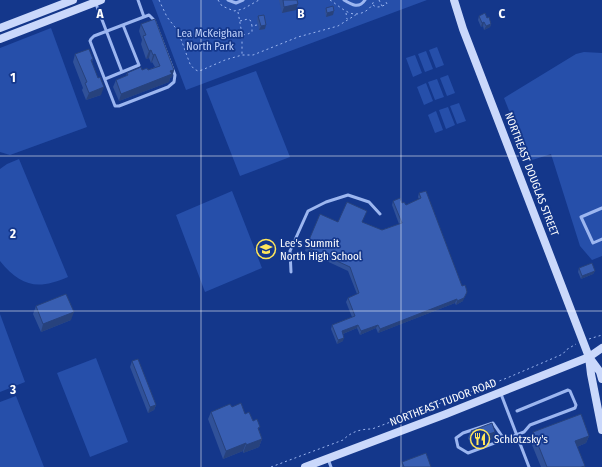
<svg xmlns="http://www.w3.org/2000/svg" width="602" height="467" viewBox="0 0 602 467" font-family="'Fira Sans Condensed',sans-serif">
<rect width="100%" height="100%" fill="#14378b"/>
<!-- green -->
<path fill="#264faa" d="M152,0H427L186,90Z
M51,28L87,127L10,155L0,152V48Z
M437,47L444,65L436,68L429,50Z
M426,51L433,69L425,72L418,54Z
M584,52L602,53V256L592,260L580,246L551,154L529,161L504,98L576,54Z
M415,55L422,73L413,77L406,58Z
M256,71L290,157L240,176L206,89Z
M448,75L455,93L447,96L440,78Z
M437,79L444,97L435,100L428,82Z
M426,83L433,101L424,105L417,87Z
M459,103L466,121L457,124L450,106Z
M448,107L455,125L446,129L439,110Z
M436,111L443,130L435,133L428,115Z
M19,159L68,277C38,290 21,287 0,261V169L7,164Z
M232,191L262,268L205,292L176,215Z
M0,314L25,382L0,392Z
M96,358L128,442L90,457L57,373Z
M16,396L44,467H0V402Z"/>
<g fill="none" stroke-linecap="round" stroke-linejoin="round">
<!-- path -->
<path stroke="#9cb6f0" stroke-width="1" stroke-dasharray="2 3" stroke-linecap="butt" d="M159,0L167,17L178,31L190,64L194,69L198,71L202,70L225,60L242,55H253L298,37L338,26L357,14
M218,0L222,6L234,11L243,9L259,0
M330,0C335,3 340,8 346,11C356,18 371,12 374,0
M379,0L382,6
M373,5C378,9 382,6 387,4L385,0
M238,12L242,34V55
M346,13L347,19
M240,21L248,19L251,21L252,26L257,25
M243,35L248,34L252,32V26
M589,339L602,335
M271,467L343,440C351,432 360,429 372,429L507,378L563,354L566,350L576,344"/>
<!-- lane -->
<path stroke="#9cb6f0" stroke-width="3" d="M138,0L144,17
M228,0L236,3L243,0
M344,0C352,5 359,9 365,0
M96,4L122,72
M149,15L154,20L175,75L174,82L168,87L119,106H115L90,41L91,39L94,36Z
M105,79L139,65L123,25
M602,208L581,217L593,243L602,239
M291,272L290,251L308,211L326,202L348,195L369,202L380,214
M501,394L529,467
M504,439L493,423L463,433L456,438L458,447L468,453L524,432L530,425L575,408L576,405L570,391L568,390L517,411
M328,459L331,467"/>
<!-- secondary -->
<path stroke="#cad8fb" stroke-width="8" d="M454,0L463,29L589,357L600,372L602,379
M0,28L73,0
M0,39L101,0
M589,357L591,374L602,430
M305,467L446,414L589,357L602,348"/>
</g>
<!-- wall -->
<path fill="#305199" d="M279,0H297L296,10L282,13Z
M326,8L334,11L333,15L326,17L325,12Z
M258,16L265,29L259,30L257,20Z
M479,16L487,18L491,24L490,27L484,30L483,26L481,27L478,20Z
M141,24L174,70L172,77L170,78L169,82L119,101L113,87L116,80L126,76L127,73L142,70H148L155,67L152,62L151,63L149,58L146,59L141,44L142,40L139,31Z
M75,54L93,59L92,62L101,95L86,100L82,90L83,88L73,62Z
M419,193L463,301L456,305L455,303L378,333L376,328L360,335L357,328L343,334V341L337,344L331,329L332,325L352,317L346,302L348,298L357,294L348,271L305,251L306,247L338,222H362L382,230L399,224L392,205L393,201L406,205L419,199L418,197Z
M579,268L595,271L593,274L581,279L578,272Z
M36,306L71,320L41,332L33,314Z
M132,361L156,405L154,410L148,413L130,367Z
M232,407L245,414L253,421L259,430L262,439L259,447L243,453V451L223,459L208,419L211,412Z
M471,431L495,432L492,439L472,447L468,438Z
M533,432L589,436L586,443L577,447L585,466L584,467H541L530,440Z
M402,462L431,467H400Z"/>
<!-- shaded-wall -->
<path fill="#27427d" d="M298,4L296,10L282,13L284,7Z
M334,11L333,15L326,17L327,13Z
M484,22L483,26L481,27L482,23Z
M491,24L490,27L484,30L486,26Z
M266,25L265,29L259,30L261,26Z
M151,50L149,58L146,59L149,51Z
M155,54L152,62L151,63L153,55Z
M174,70L172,77L170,78L169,82L119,101L121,94Z
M104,87L101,95L86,100L89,93Z
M595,271L593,274L581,279L582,276Z
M467,292L463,301L456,305L457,301Z
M457,299L455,303L378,333L380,329Z
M74,312L71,320L41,332L43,324Z
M358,325L357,328L340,335L342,331Z
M378,325L376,328L360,335L361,331Z
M344,338L343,341L337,344L338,340Z
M156,405L154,410L148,413L150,407Z
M495,432L492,439L472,447L474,439Z
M589,436L586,443L572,449L575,441Z
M262,439L259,447L243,453L246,445Z
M246,443L243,451L223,459L226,451Z"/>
<!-- building -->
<path fill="#385eb2" stroke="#27427d" d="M283,0H297L298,4L284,7Z
M333,6L334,11L327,13L326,8Z
M485,13L487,18L489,17L491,24L486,26L484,22L482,23L479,16Z
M264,15L266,25L261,26L258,16Z
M155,19L174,70L170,71L172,74L121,94L116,80L128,75L127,73L141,67L142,70L147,68L148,70L160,66L155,54L153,55L151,50L149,51L143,36L146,35L141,24Z
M89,49L93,59L91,60L98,78L100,77L104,87L89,93L85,83L87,82L75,54Z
M426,191L462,286L465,285L466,288L467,292L464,298L457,301V299L380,329L378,325L361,331L358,325L342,331L344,338L338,340L332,325L355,316L348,298L359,293L350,267L306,247L320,214L338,222L347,202L367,211L362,222L382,230L402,223L393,201L400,198L402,203L404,202L406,205L421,198L419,193Z
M592,263L595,271L582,276L579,268Z
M66,294L74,312L43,324L36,306Z
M138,359L156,405L150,407L132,361Z
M241,403L245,414L249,412L253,421L257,419L260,427L258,428L262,439L246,445V443L226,451L211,412L230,404L232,407Z
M581,414L589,436L575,441L585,466L581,467H547L533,432Z
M492,423L495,432L474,439L471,431Z
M426,453L431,467H404L402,462Z"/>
<!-- grid -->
<path fill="none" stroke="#fff" stroke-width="1" stroke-opacity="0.55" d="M201,0V467M401,0V467M0,156H602M0,311H602"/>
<!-- icons -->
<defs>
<symbol id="school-ring" viewBox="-11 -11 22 22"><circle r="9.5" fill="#14378b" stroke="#ffe65b" stroke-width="1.5"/><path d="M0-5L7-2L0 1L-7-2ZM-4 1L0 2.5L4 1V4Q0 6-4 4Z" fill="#ffe65b"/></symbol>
<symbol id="restaurant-ring" viewBox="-11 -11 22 22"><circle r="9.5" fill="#14378b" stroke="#ffe65b" stroke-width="1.5"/><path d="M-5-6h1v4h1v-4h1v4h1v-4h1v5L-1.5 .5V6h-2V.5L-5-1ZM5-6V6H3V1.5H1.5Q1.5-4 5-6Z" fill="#ffe65b"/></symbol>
</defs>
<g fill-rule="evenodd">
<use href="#school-ring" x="255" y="238" width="22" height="22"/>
<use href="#restaurant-ring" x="469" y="428" width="22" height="22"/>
</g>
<g text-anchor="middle" stroke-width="3.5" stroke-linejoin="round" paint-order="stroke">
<!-- park labels -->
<g font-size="11" fill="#c3d4fc" stroke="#14378b">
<text x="210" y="37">Lea McKeighan<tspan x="210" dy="13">North Park</tspan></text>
</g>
<!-- street labels -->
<g font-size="11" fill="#fff" stroke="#14378b">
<text transform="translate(532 174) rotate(69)" y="4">NORTHEAST DOUGLAS STREET</text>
<text transform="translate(443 402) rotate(-21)" y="4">NORTHEAST TUDOR ROAD</text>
</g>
<!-- poi labels -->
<g font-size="11" fill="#fff" stroke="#14378b" text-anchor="start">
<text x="280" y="247">Lee's Summit<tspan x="280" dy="13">North High School</tspan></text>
<text x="494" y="443">Schlotzsky's</text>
</g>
</g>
<g font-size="13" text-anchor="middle" font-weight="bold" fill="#fff" stroke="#14378b" stroke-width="3.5" stroke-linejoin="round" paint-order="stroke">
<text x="100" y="18">A</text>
<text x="301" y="18">B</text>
<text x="502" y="18">C</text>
<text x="13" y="82">1</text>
<text x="13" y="238">2</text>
<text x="13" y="394">3</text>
</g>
</svg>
